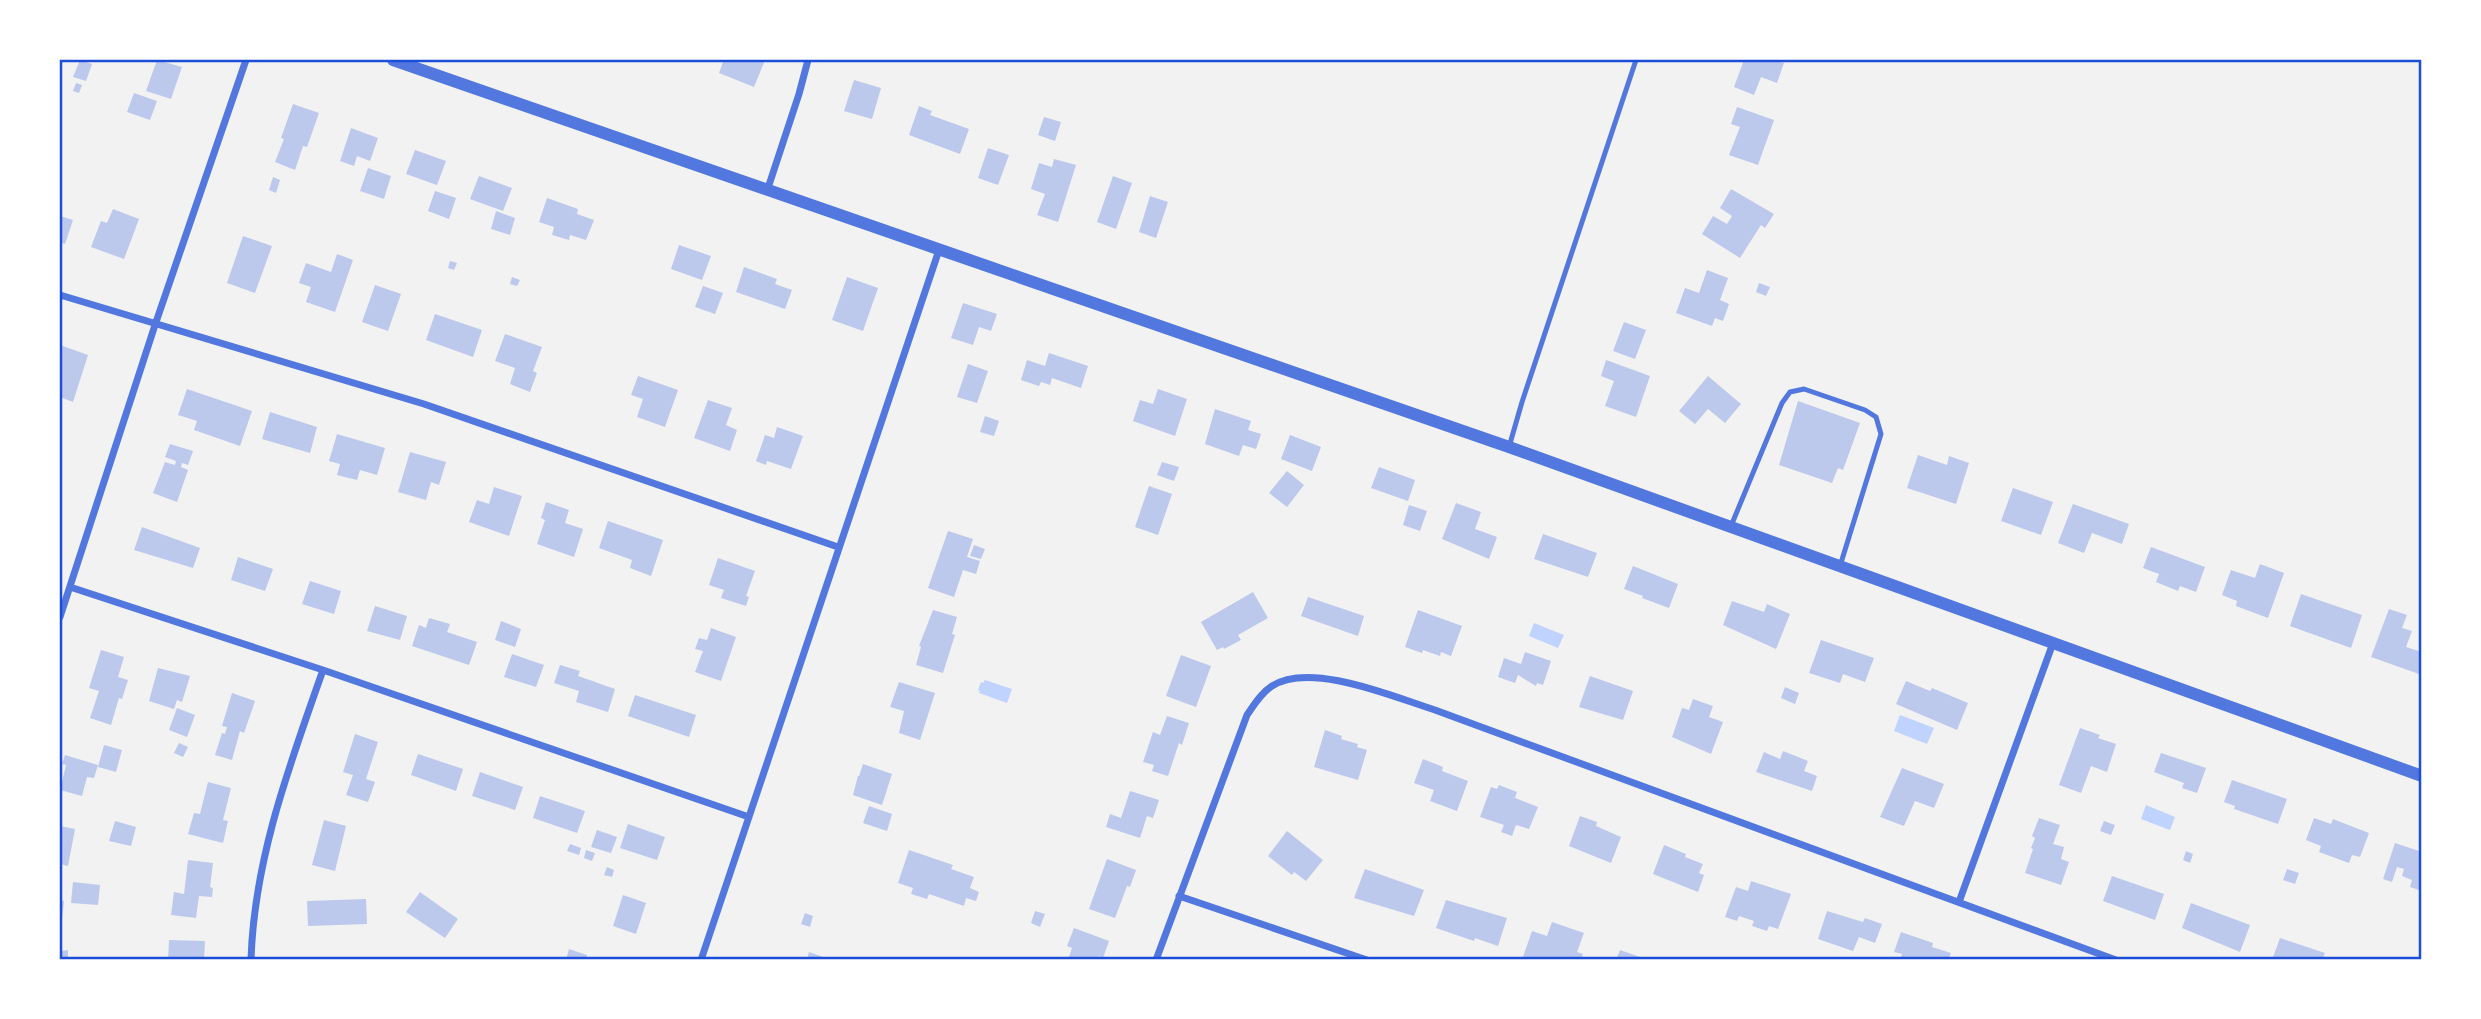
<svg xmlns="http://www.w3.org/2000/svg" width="2481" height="1019" viewBox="0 0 2481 1019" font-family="'Work Sans',sans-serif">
<rect width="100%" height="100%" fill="#f2f2f2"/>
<!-- water -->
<path fill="#bfd3fe" d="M1534,623L1564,635L1558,648L1529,636Z
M985,680L1012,689L1007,703L979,693L980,691L978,690L981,682L983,683Z
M1900,715L1934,728L1927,744L1894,731Z
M2146,805L2175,817L2170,830L2141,819Z"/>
<!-- building -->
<path fill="#bdc9ec" d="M80,60L92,64L86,81L73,77Z
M157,60L182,67L171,99L146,91Z
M717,60H765L754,87L719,73L723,62Z
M1744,60H1774L1784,63L1777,83L1761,77L1754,95L1734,87Z
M854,80L881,88L872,119L844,111Z
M76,83L82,85L79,93L73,91Z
M134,93L157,101L150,120L127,112Z
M293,104L319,113L307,147L303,146L295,170L275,162L284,139L281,138Z
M919,106L932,111L930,115L969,129L960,154L909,135Z
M1737,107L1774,120L1758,165L1729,155L1740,127L1731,124Z
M1044,117L1061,122L1055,141L1038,135Z
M351,128L378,138L370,161L357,156L354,166L340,161Z
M988,148L1009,155L998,185L978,178Z
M415,150L446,161L437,185L406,174Z
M1054,159L1076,165L1058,222L1037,215L1045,194L1031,189L1039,163L1052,167Z
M368,168L391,176L384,199L360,191Z
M479,176L512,188L503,211L470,199Z
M1113,176L1132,183L1116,229L1097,222Z
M273,177L280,180L276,193L269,190Z
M1731,189L1774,214L1765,228L1761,225L1740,258L1702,234L1713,216L1727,224L1732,216L1720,208Z
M435,191L456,198L449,219L428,211Z
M1150,196L1168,202L1156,238L1139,232Z
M547,198L578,209L577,214L594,220L586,240L570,235L569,240L552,235L554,227L539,222Z
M113,209L139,219L124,259L91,247L101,221L107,223Z
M496,211L515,218L510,235L491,229Z
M60,216L73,220L65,244L60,242Z
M243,236L272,246L255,293L227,283Z
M679,245L711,256L702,280L671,269Z
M337,254L353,260L335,312L306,302L311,287L299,283L306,263L331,272Z
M450,261L457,263L454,270L448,268Z
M744,267L777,279L775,284L792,290L785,309L736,292Z
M1707,270L1728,278L1720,300L1729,304L1723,321L1715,318L1712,326L1676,313L1685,288L1699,293Z
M512,277L520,280L517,286L510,284Z
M847,277L878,288L863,331L832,320Z
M1759,283L1770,287L1766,296L1756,292Z
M375,285L401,294L388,331L362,322Z
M703,286L723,293L715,314L695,307Z
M963,303L997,314L991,331L979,327L973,345L951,338Z
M435,314L482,330L473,357L426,340Z
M1624,322L1646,330L1635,359L1613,351Z
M505,334L542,347L533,371L537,373L530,392L510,384L515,368L495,361Z
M60,345L88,355L73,402L60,397Z
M1049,353L1088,366L1081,388L1052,378L1050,385L1041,382L1039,386L1021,380L1027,360L1045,366Z
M1606,360L1650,376L1636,417L1605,406L1614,381L1601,376Z
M968,364L988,371L977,403L957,397Z
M638,376L678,390L665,427L637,417L643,399L631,395Z
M1708,376L1741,404L1725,423L1708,409L1695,424L1679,411Z
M187,389L252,411L240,446L194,430L197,421L178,415Z
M1158,389L1187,399L1175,436L1133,421L1140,400L1153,404Z
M708,400L732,408L726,425L737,430L730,451L694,438Z
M1798,401L1860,423L1843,470L1838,468L1832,483L1779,465Z
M1215,409L1251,421L1248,430L1261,434L1256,449L1243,445L1239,456L1205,444Z
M270,412L317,427L310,453L262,439Z
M985,416L999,421L994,436L980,432Z
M777,427L803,436L791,469L767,461L766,465L756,461L765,435L774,438Z
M337,434L385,448L377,475L360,470L357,480L337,475L340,464L329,461Z
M1290,435L1321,447L1312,471L1281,459Z
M170,444L193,451L188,465L182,463L181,467L188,470L177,502L153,493L165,462L175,465L176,461L165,457Z
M410,452L446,462L439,485L431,482L426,500L398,492Z
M1918,455L1947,465L1949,456L1969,463L1956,504L1907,488Z
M1162,462L1179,467L1174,481L1157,475Z
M1379,467L1415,480L1408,501L1371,488Z
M1287,471L1304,485L1287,507L1269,493Z
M1149,486L1172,494L1158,535L1135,527Z
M494,487L522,496L509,536L469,522L477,500L489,504Z
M2013,488L2053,502L2041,535L2001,521Z
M546,502L569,510L565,523L583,529L574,557L537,544L545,520L541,518Z
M1456,503L1481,512L1475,529L1497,537L1489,559L1442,539Z
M2073,504L2129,524L2122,544L2092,533L2084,553L2058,543Z
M1409,505L1427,511L1420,531L1403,525Z
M608,521L663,540L651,576L630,568L632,560L599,548Z
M142,527L200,548L193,568L134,550Z
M948,531L973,539L967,557L980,561L976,574L963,570L954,597L928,588Z
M1543,534L1597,553L1588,577L1534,559Z
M974,545L985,549L981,559L970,556Z
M2151,547L2205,567L2196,592L2180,586L2178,591L2156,582L2159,574L2143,568Z
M238,557L273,569L265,591L231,580Z
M718,558L755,571L746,596L749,597L746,606L721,598L724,590L709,585Z
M2260,564L2284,573L2268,618L2236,606L2237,601L2222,595L2231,570L2255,578Z
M1633,566L1678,584L1669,608L1642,598L1643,596L1624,589Z
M310,581L341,591L334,614L302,604Z
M1253,592L1268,618L1238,635L1241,640L1224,649L1223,647L1217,650L1201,622Z
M2301,594L2362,615L2351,648L2290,626Z
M1308,597L1364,616L1358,636L1301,616Z
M1732,601L1764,612L1767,604L1790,614L1776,649L1723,625Z
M375,606L407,616L400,640L367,631Z
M2389,609L2407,615L2402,628L2412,631L2406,647L2422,652V667L2419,674L2371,657Z
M933,610L957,617L952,634L955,635L943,673L916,665L921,647L919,646Z
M1418,610L1462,626L1451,656L1441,652L1440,656L1423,650L1422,653L1405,647Z
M429,618L450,624L447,632L477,642L469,665L412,646L419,625L426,628Z
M501,621L521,629L515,647L495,640Z
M711,628L736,637L721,681L695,672L703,651L695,649L699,638L707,640Z
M1821,640L1874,658L1865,682L1843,674L1840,683L1809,673Z
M101,650L124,657L118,677L128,680L122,699L119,698L111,725L90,718L99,691L89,688Z
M1525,652L1551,661L1543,685L1537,683L1536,686L1518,675L1515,683L1498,677L1504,658L1521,664Z
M512,654L544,665L536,687L504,677Z
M1181,655L1211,666L1196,707L1166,696Z
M560,665L580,671L578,676L615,689L608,712L576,702L579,691L554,683Z
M158,668L190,676L182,702L177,700L174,709L149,701Z
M1590,676L1633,691L1623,720L1579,707Z
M1906,681L1930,691L1932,688L1968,703L1957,730L1896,704Z
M899,682L935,693L920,740L899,733L904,711L890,707Z
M1785,687L1799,693L1795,704L1781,698Z
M232,693L255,701L244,733L240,731L232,760L215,755L222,733L225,734L227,727L222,726Z
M635,695L696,715L689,737L628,716Z
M1693,699L1713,706L1709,717L1723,722L1711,754L1672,737L1682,708L1689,710Z
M177,708L195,715L187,737L169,730Z
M1167,716L1189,723L1182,745L1179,743L1168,776L1152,771L1154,765L1143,762L1153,732L1160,735Z
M2080,728L2100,735L2098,738L2116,744L2107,772L2091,766L2081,793L2059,785Z
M1325,730L1342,736L1341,739L1358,744L1357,747L1367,750L1358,780L1314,767Z
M355,734L378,742L366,779L375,782L368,802L346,795L353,775L343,772Z
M179,743L188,747L183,757L174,753Z
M104,745L122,750L116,772L98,767Z
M1783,751L1808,761L1804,771L1817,776L1812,791L1756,772L1764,752L1780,759Z
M2161,753L2206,768L2197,793L2182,788L2184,783L2154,772Z
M418,754L463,769L456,791L411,775Z
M65,755L98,765L94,778L87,777L82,796L60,790L66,765L62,764Z
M1423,759L1443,767L1442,771L1468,781L1457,811L1430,801L1434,790L1414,783Z
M863,764L892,774L882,805L853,795L858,776H859Z
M1902,768L1944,784L1934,808L1915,801L1904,826L1880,817Z
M480,772L523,787L515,810L472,796Z
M2232,780L2287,799L2278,824L2234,809L2235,806L2224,802Z
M208,782L231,788L223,820L228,821L223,843L188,834L194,813L200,814Z
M1499,785L1517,792L1515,798L1538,807L1529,829L1516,825L1512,836L1501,832L1504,825L1480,817L1491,787L1497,789Z
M1130,791L1159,800L1153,818L1147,816L1140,838L1106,827L1110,814L1121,818Z
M540,796L585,811L577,833L533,818Z
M869,806L892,814L887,831L863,823Z
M1580,816L1597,822L1596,826L1621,837L1611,863L1569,846Z
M2039,818L2060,825L2053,844L2064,847L2061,859L2069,862L2061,885L2025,873L2033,849L2031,848L2035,838L2032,836Z
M2314,818L2331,824L2333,819L2369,833L2360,857L2352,855L2349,863L2319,852L2321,846L2306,840Z
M324,820L346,826L335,871L312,865Z
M115,821L136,827L131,846L109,841Z
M2104,821L2115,825L2111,835L2100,831Z
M628,824L665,837L657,860L620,848Z
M60,826L75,829L68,866L60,864Z
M597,830L617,837L611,853L591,847Z
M1287,831L1323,860L1306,881L1294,872L1292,875L1268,856Z
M2395,843L2422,852V891L2410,887L2412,880L2402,876L2404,869L2397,867L2392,882L2383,879Z
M570,844L581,848L579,855L567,851Z
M1664,845L1686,854L1685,857L1703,864L1699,873L1704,875L1698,892L1653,874Z
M586,850L595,853L592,861L584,858Z
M909,850L953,865L951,869L974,877L970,888L979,892L976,901L966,898L964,906L929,894L927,899L911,894L913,888L898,883Z
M2186,851L2193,854L2190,863L2183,860Z
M1107,859L1136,870L1130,887L1127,886L1115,918L1089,909Z
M188,860L213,863L210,887L213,888L212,897L199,896L196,918L171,915L174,892L184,894Z
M607,867L614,870L612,877L604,875Z
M1365,869L1424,890L1414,916L1354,898Z
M2287,869L2299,873L2295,884L2283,880Z
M2112,876L2164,894L2155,920L2103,901Z
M1751,881L1791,894L1778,929L1769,926L1767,931L1752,926L1754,921L1739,916L1737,921L1725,917L1736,887L1748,891Z
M73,882L100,885L98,905L71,903Z
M420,892L458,919L445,938L406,912Z
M623,895L646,903L636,934L613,926Z
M366,899L367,924L308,926L307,901Z
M60,900L64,901L61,928H60Z
M1446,900L1507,918L1498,946L1475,938L1474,941L1436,928Z
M2191,903L2250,925L2240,952L2182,928Z
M1035,911L1045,914L1040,927L1031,923Z
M1827,911L1863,922L1865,918L1882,924L1875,943L1859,937L1853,951L1818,939Z
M805,913L813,916L810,927L801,924Z
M1552,922L1584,933L1577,952L1583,954L1581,960H1531L1523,957L1532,931L1547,936Z
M1074,928L1109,941L1103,958L1099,956L1098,960H1068L1072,948L1067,946Z
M1901,932L1933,943L1932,947L1951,953L1948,960H1900L1902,954L1894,952Z
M2280,938L2325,953L2322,960H2272Z
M169,940L205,941L204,960H168Z
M569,949L587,955L586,960H566Z
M68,950V960H60V951Z
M1620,950L1646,959V960H1616Z
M809,952L829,959V960H807Z"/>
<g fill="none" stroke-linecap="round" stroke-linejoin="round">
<!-- service -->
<path stroke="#5277de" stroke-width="5" d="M1509,447L1522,402L1636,60
M1731,526L1782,403L1790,392L1804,389L1865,410L1876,417L1881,434L1840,566"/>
<!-- minor -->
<path stroke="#5277de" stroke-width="7" d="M768,188L799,94L808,60
M60,295L424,404L838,547
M70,587L323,670L749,817
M60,617L155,325L246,60
M1179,896L1367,960
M1959,902L2053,643
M251,960C254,859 290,764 323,670
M701,960L939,250
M1156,960L1247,715C1254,705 1261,693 1272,686C1310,661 1394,697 1435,710L2116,960"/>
<!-- tertiary -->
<path stroke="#5277de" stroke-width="12" d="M393,60L1509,447L2422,776"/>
</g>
<!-- border -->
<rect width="2481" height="1019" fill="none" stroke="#ffffff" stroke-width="122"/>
<rect x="61" y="61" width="2359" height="897" fill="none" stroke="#1d4ed8" stroke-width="2.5"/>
</svg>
